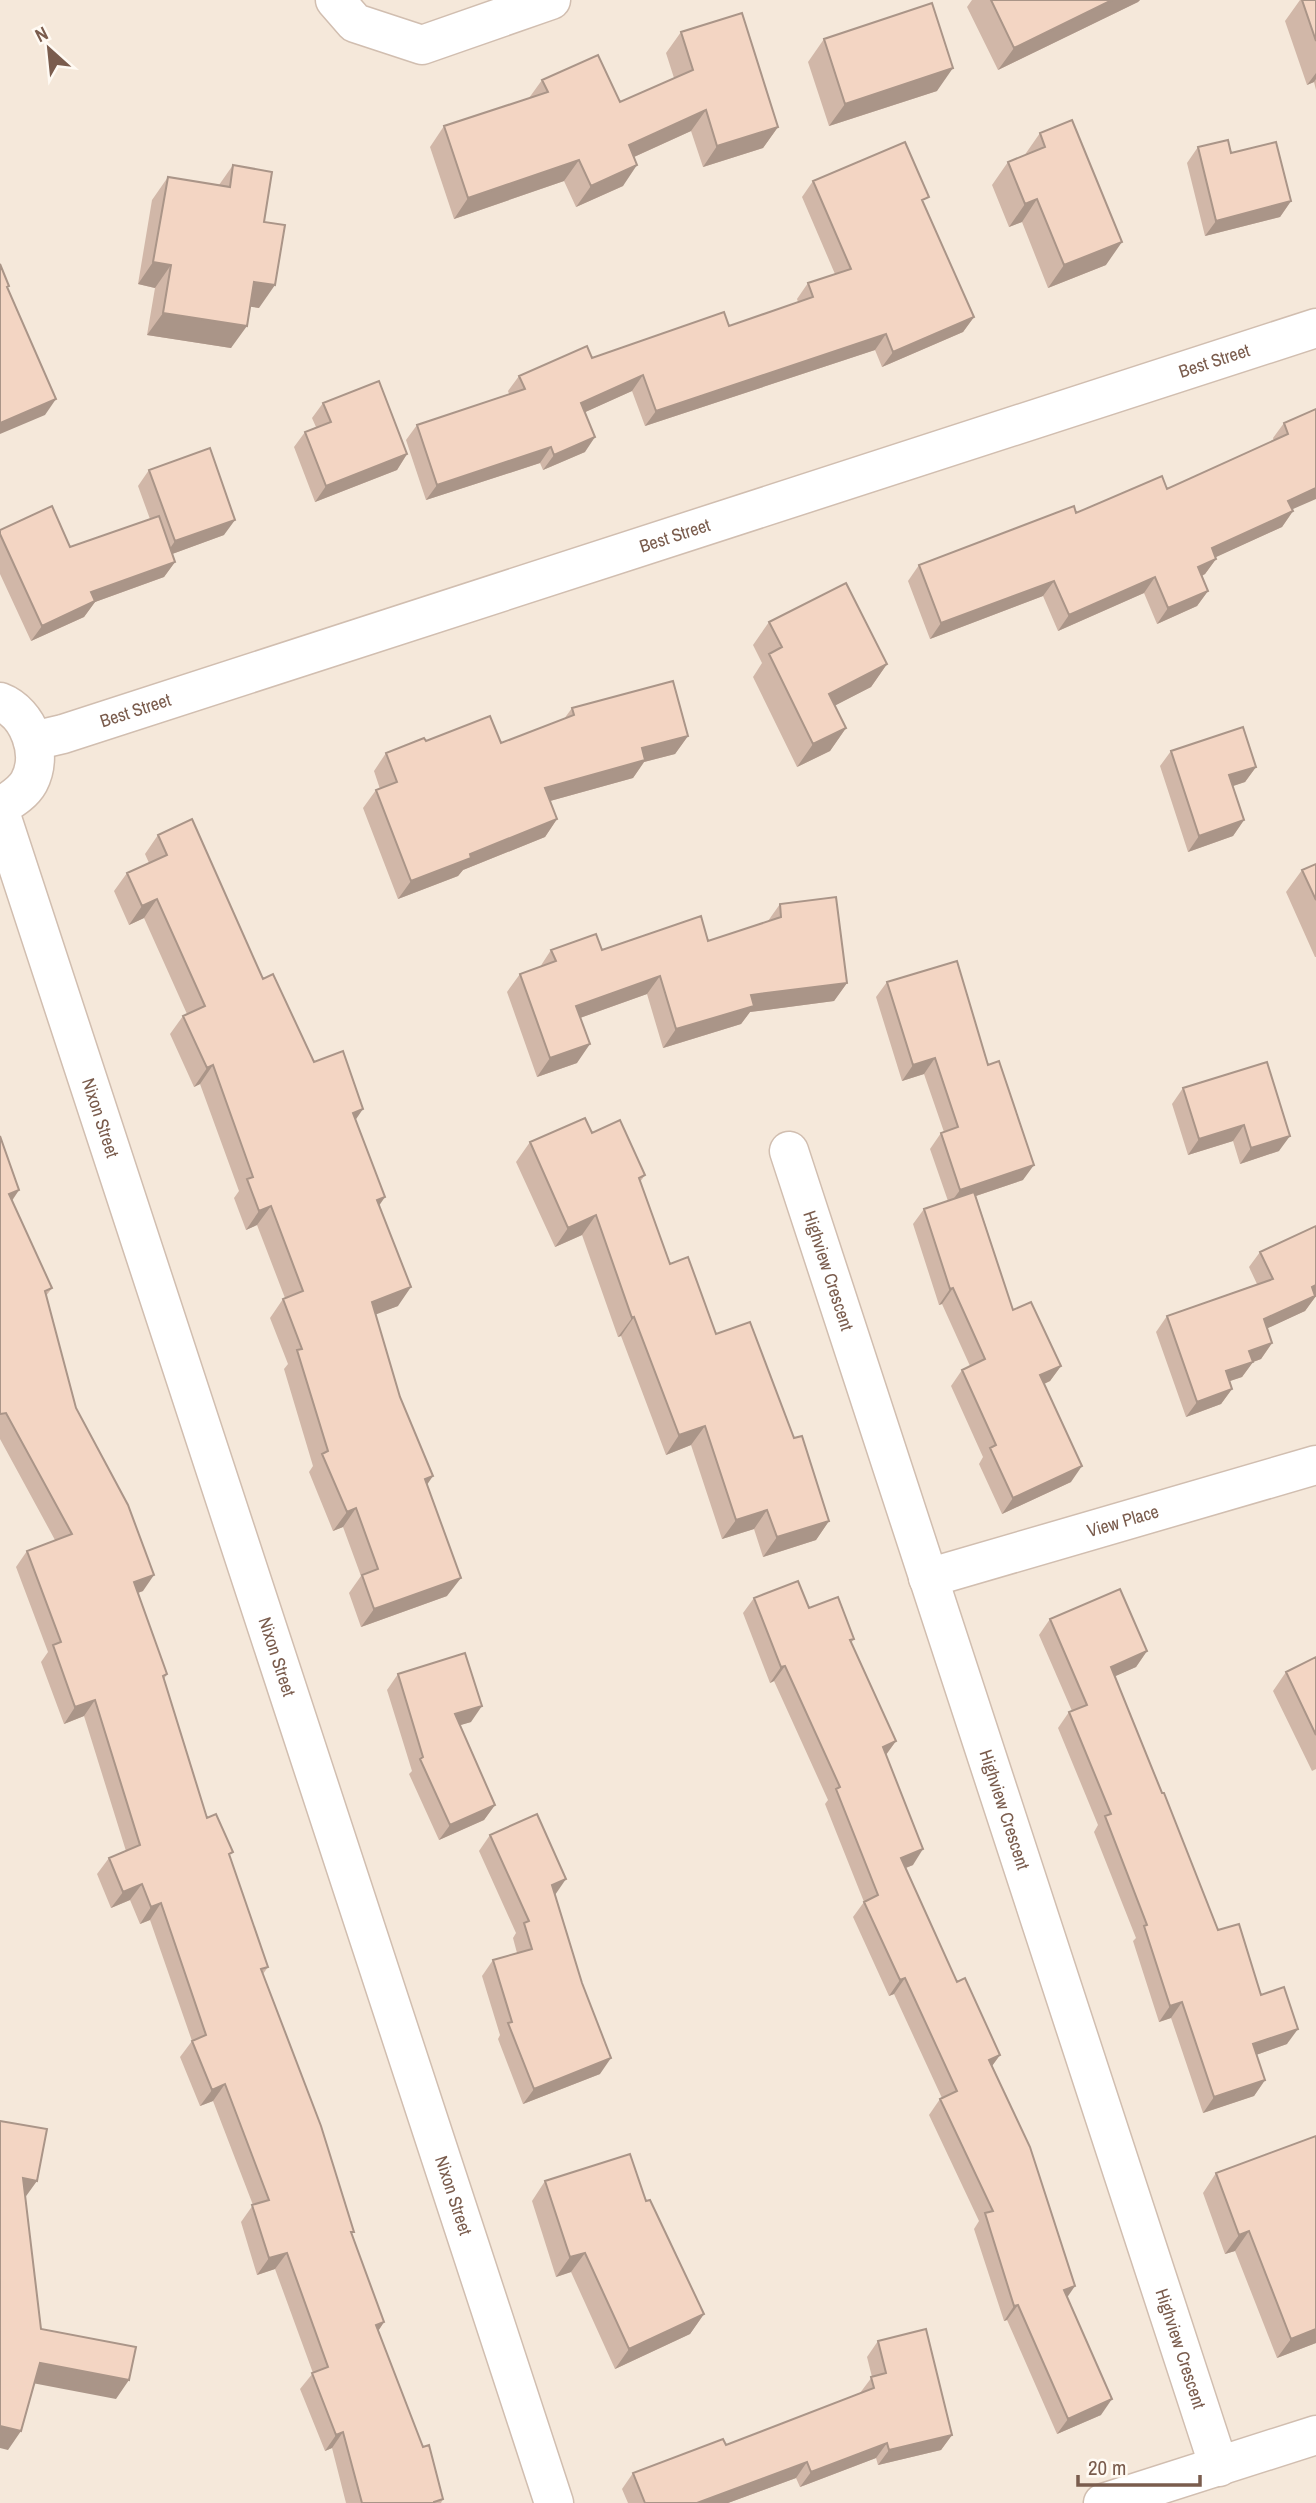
<svg xmlns="http://www.w3.org/2000/svg" width="1316" height="2503" viewBox="0 0 1316 2503" font-family="'Archivo Narrow',sans-serif">
<rect width="100%" height="100%" fill="#fdf6ec"/>
<!-- residential -->
<path fill="#f5e8da" d="M0,0H1316V2503H0Z"/>
<g fill="none" stroke-linecap="round" stroke-linejoin="round">
<defs>
<g id="minor">
<path d="M335,0L355,23L422,45L551,0"/>
<path d="M0,702C29,713 44,754 29,782C23,793 11,800 0,807"/>
<path id="s1" d="M33,741L63,734L1316,328"/>
<path id="s2" d="M0,812L554,2503"/>
<path id="s3" d="M789,1151L1219,2467"/>
<path id="s4" d="M928,1578L1316,1465"/>
<path d="M1103,2503L1316,2435"/>
</g>
</defs>
<!-- minor casing -->
<use href="#minor" stroke="#d1beb0" stroke-width="41"/>
<!-- minor -->
<use href="#minor" stroke="#fff" stroke-width="38"/>
</g>
<!-- wall -->
<path fill="#d1b7a8" d="M972,0H1140L1138,2L998,70L967,7Z
M1300,0H1316V90L1314,82L1307,85L1285,21Z
M681,32L778,127L763,148L703,167L691,131L634,157L623,186L576,207L564,181L454,219L430,147L444,126L529,98L542,80L620,102L674,78L666,53Z
M824,39L937,91L829,126L808,62Z
M1040,133L1106,265L1048,288L1022,222L1009,227L992,185L1008,162L1024,156Z
M1198,147L1291,201L1280,217L1205,236L1187,163Z
M233,165L264,222L259,308L250,306L231,348L147,335L155,288L138,284L152,200L168,177L219,185Z
M813,181L924,204L974,317L963,332L882,367L875,350L645,426L632,391L585,412V452L543,470L540,463L426,500L406,440L417,425L509,394L508,391L519,376L592,358L729,326L798,302L797,299L808,283L835,274L802,197Z
M323,403L407,454L397,470L315,502L294,447L305,432L316,427L312,418Z
M1316,409L1292,510L1293,511L1282,527L1215,557L1216,559L1205,574L1202,576L1208,591L1197,606L1157,624L1144,593L1058,631L1043,596L930,639L908,581L919,565L1076,513L1167,489L1274,441L1273,438L1284,423Z
M149,470L224,535L172,554L175,562L164,577L95,602L84,617L31,641L0,574V530L70,547L150,519L138,486Z
M769,622L887,664L871,687L835,705L846,728L830,751L797,767L753,677L762,663L753,645Z
M572,708L688,736L675,754L644,762L633,778L550,801L557,819L545,837L463,870L458,876L398,899L363,808L376,790L380,789L374,771L386,753L426,741L501,743L564,719Z
M1171,751L1256,767L1245,782L1233,786L1244,820L1233,836L1188,852L1160,766Z
M158,835L263,979L314,1062L355,1121L379,1206L398,1306L375,1314L400,1397L427,1484L447,1596L361,1627L349,1593L361,1576L343,1527L333,1531L309,1472L313,1466L284,1369L288,1364L270,1318L283,1299L285,1298L257,1225L246,1230L234,1198L239,1191L200,1084L194,1087L170,1034L183,1016L187,1014L144,918L129,925L114,891L127,873L149,863L145,854Z
M1316,864V957H1315L1286,892L1302,870Z
M780,904L847,983L834,1001L750,1012L741,1024L663,1048L647,994L580,1018L577,1063L537,1077L507,992L520,974L540,967L551,950H602L708,941L768,921Z
M887,982L1023,1180L976,1196L1013,1310L1061,1366L1050,1381L1044,1384L1071,1482L1002,1514L979,1464L983,1457L951,1386L962,1370L970,1366L942,1304L939,1305L913,1224L924,1209L948,1201L930,1149L941,1133L944,1132L924,1074L902,1081L876,997Z
M1267,1062L1279,1151L1240,1164L1233,1141L1188,1155L1172,1104L1183,1088Z
M592,1133L645,1175L640,1182L670,1264L716,1334L794,1438L829,1521L816,1540L763,1557L754,1529L722,1539L691,1445L666,1455L621,1336L618,1337L582,1235L555,1247L516,1162L530,1142Z
M0,1136L19,1190L12,1201L52,1288L46,1296L76,1408L143,1591L138,1593L167,1674L164,1679L207,1818L230,1857L268,1967L263,1974L352,2234L384,2322L378,2331L443,2499L441,2503H346L332,2448L325,2451L300,2389L313,2373L275,2269L257,2275L241,2222L253,2205L213,2101L200,2106L180,2057L192,2041L150,1920L140,1924L130,1900L111,1908L97,1874L109,1858L126,1851L84,1716L64,1724L41,1662L48,1652L16,1567L27,1551L55,1540L0,1439Z
M1260,1252L1316,1296L1305,1311L1267,1328L1272,1343L1261,1359L1253,1362L1242,1377L1230,1381L1232,1389L1221,1404L1186,1417L1156,1332L1167,1316L1257,1284L1249,1267Z
M754,1598L809,1608L854,1639L851,1643L896,1741L886,1755L913,1865L906,1868L957,1982L1000,2055L992,2066L1067,2297L1101,2415L1057,2434L1007,2320L1004,2321L974,2229L979,2221L929,2115L940,2099L942,2098L894,1994L889,1996L853,1917L864,1902L825,1804L828,1800L774,1681L770,1683L743,1613Z
M1050,1619L1147,1651L1136,1667L1115,1676L1218,1930L1261,1995L1287,2044L1256,2055L1265,2080L1254,2096L1203,2113L1171,2018L1159,2022L1133,1941L1136,1938L1094,1832L1098,1825L1058,1728L1069,1712L1072,1711L1039,1635Z
M1316,1657V1769L1312,1771L1273,1691L1286,1672Z
M398,1674L471,1722L460,1725L495,1805L484,1820L439,1840L409,1774L412,1771L387,1690Z
M490,1835L555,1895L600,2074L523,2104L498,2039L500,2035L482,1976L493,1960L517,1953L513,1938L516,1933L479,1851Z
M1316,2136V2343L1277,2358L1235,2251L1225,2254L1203,2193L1216,2173Z
M545,2181L646,2201L704,2314L690,2334L615,2369L571,2272L556,2277L532,2201Z
M878,2341L952,2435L941,2450L878,2465L876,2458L800,2487L796,2478L728,2503H628L622,2489L633,2473L726,2445L860,2393L872,2377L867,2357Z"/>
<!-- shaded-wall -->
<path fill="#aa9588" d="M1112,0H1140L1138,2L998,70L1014,48Z
M953,68L937,91L829,126L845,104Z
M1316,73V79L1314,82L1307,85Z
M706,110L691,131L614,166L629,145Z
M778,127L763,148L703,167L717,146Z
M579,160L564,181L454,219L468,198Z
M637,165L623,186L576,207L591,186Z
M1037,199L1022,222L1009,227L1025,204Z
M1291,201L1280,217L1205,236L1216,221Z
M1122,242L1106,265L1048,288L1064,265Z
M153,262L171,265L155,288L138,284Z
M254,282L275,285L259,308L238,305Z
M163,313L247,326L231,348L147,335Z
M974,317L963,332L882,367L893,352Z
M886,334L875,350L645,426L656,411Z
M643,375L632,391L570,419L581,403Z
M56,399L45,415L0,434V423Z
M595,437L585,452L543,470L554,455Z
M551,447L540,463L426,500L437,485Z
M407,454L397,470L315,502L326,486Z
M1316,488V499L1277,516L1288,501Z
M1293,511L1282,527L1201,564L1212,548Z
M235,520L224,535L164,557L175,541Z
M1216,559L1205,574L1187,583L1198,567Z
M175,562L164,577L95,602L84,617L31,641L42,626L91,592Z
M1155,577L1144,593L1058,631L1069,615Z
M1054,581L1043,596L930,639L941,623Z
M1208,591L1197,606L1157,624L1168,608Z
M887,664L871,687L813,717L829,694Z
M846,728L830,751L797,767L813,744Z
M688,736L675,754L644,762L633,778L532,806L545,788L642,748Z
M1256,767L1245,782L1218,791L1229,775Z
M557,819L545,837L463,870L458,876L398,899L411,881L470,854Z
M1244,820L1233,836L1188,852L1199,836Z
M157,899L144,918L129,925L142,906Z
M660,976L647,994L563,1024L576,1006Z
M847,983L834,1001L750,1012L741,1024L663,1048L676,1029L751,995Z
M590,1044L577,1063L537,1077L550,1058Z
M935,1058L924,1074L902,1081L913,1065Z
M213,1065L200,1084L194,1087L207,1068Z
M363,1109L350,1128L353,1113Z
M1244,1125L1233,1141L1188,1155L1199,1139Z
M1290,1136L1279,1151L1240,1164L1251,1148Z
M1034,1165L1023,1180L949,1205L960,1190Z
M19,1190L8,1206L9,1194Z
M385,1197L372,1216L377,1200Z
M271,1206L257,1225L246,1230L259,1211Z
M596,1215L582,1235L555,1247L568,1228Z
M1316,1285V1296L1305,1311L1253,1335L1264,1319Z
M411,1287L398,1306L359,1321L372,1302Z
M953,1288L942,1304L939,1305L950,1289Z
M634,1317L621,1336L618,1337L632,1318Z
M1272,1343L1261,1359L1253,1362L1242,1377L1215,1386L1226,1371L1249,1351Z
M1061,1366L1050,1381L1029,1391L1040,1375Z
M1232,1389L1221,1404L1186,1417L1197,1402Z
M705,1426L691,1445L666,1455L679,1435Z
M1082,1466L1071,1482L1002,1514L1013,1498Z
M433,1476L420,1495L425,1479Z
M356,1508L343,1527L333,1531L347,1512Z
M767,1510L754,1529L722,1539L736,1520Z
M829,1521L816,1540L763,1557L777,1537Z
M154,1575L143,1591L123,1598L134,1582Z
M461,1578L447,1596L361,1627L374,1609Z
M1147,1651L1136,1667L1100,1683L1111,1667Z
M785,1666L774,1681L770,1683L781,1667Z
M95,1700L84,1716L64,1724L75,1707Z
M482,1706L471,1722L444,1730L455,1714Z
M896,1741L885,1756L883,1747Z
M495,1805L484,1820L439,1840L450,1825Z
M923,1849L913,1865L890,1874L901,1858Z
M566,1879L555,1895L552,1885Z
M142,1884L130,1900L111,1908L123,1892Z
M161,1903L150,1920L140,1924L151,1907Z
M905,1978L894,1994L889,1996L900,1980Z
M1182,2002L1171,2018L1159,2022L1170,2006Z
M1298,2029L1287,2044L1242,2060L1253,2044Z
M1000,2055L989,2070V2060Z
M611,2058L600,2074L523,2104L534,2089Z
M1265,2080L1254,2096L1203,2113L1214,2097Z
M225,2084L213,2101L200,2106L212,2090Z
M23,2178L37,2181L24,2199Z
M1249,2231L1235,2251L1225,2254L1239,2235Z
M287,2253L275,2269L257,2275L269,2258Z
M585,2253L571,2272L556,2277L570,2257Z
M1075,2286L1064,2302V2290Z
M1018,2305L1007,2320L1004,2321L1014,2306Z
M704,2314L690,2334L615,2369L629,2349Z
M384,2322L373,2339L376,2325Z
M1316,2329V2343L1277,2358L1291,2339Z
M40,2363L129,2380L116,2399L27,2382Z
M1112,2399L1101,2415L1057,2434L1068,2419Z
M0,2426L21,2431L8,2450L0,2448Z
M343,2432L332,2448L325,2451L336,2435Z
M952,2435L941,2450L878,2465L889,2450Z
M887,2443L876,2458L800,2487L811,2472Z
M807,2462L796,2478L728,2503H697Z"/>
<!-- building -->
<path fill="#f3d5c3" stroke="#aa9588" stroke-width="2" d="M991,0H1112L1014,48Z
M1302,0H1316V41Z
M932,3L953,68L845,104L824,39Z
M742,13L778,127L717,146L706,110L629,145L637,165L591,186L579,160L468,198L444,126L548,92L542,80L598,55L620,102L693,70L681,32Z
M1072,120L1122,242L1064,265L1037,199L1025,204L1008,162L1045,147L1040,133Z
M1228,140L1231,153L1276,142L1291,201L1216,221L1198,147Z
M905,142L929,197L922,200L974,317L893,352L886,334L656,411L643,375L581,403L595,437L554,455L551,447L437,485L417,425L525,389L519,376L587,346L592,358L724,312L729,326L813,297L808,283L851,269L813,181Z
M233,165L272,172L264,222L285,225L275,285L254,282L247,326L163,313L171,265L153,262L168,177L230,187Z
M0,264L9,286L7,287L56,399L0,423Z
M379,381L407,454L326,486L305,432L331,422L323,403Z
M1316,409V488L1288,501L1293,511L1212,548L1216,559L1198,567L1208,591L1168,608L1155,577L1069,615L1054,581L941,623L919,565L1074,506L1076,513L1162,476L1167,489L1288,434L1284,423Z
M210,448L235,520L175,541L149,470Z
M52,506L70,547L159,516L175,562L91,592L95,601L42,626L0,534V530Z
M846,583L887,664L829,694L846,728L813,744L769,654L782,647L769,622Z
M673,681L688,736L642,748L645,760L545,788L557,819L470,854L471,858L411,881L376,790L397,782L386,753L424,738L426,741L490,716L501,743L574,715L572,708Z
M1243,727L1256,767L1229,775L1244,820L1199,836L1171,751Z
M192,819L263,979L273,974L314,1062L343,1051L363,1109L353,1113L385,1197L377,1200L411,1287L372,1302L400,1397L433,1476L425,1479L461,1578L374,1609L362,1575L378,1569L356,1508L347,1512L322,1454L328,1451L297,1350L302,1349L283,1299L303,1291L271,1206L259,1211L247,1179L253,1177L213,1065L207,1068L183,1016L205,1006L157,899L142,906L127,873L167,855L158,835Z
M1316,864V900L1302,870Z
M836,897L847,983L751,995L754,1006L676,1029L660,976L576,1006L590,1044L550,1058L520,974L556,961L551,950L596,934L602,950L701,916L708,941L781,917L780,904Z
M957,961L988,1065L999,1061L1034,1165L960,1190L941,1133L958,1127L935,1058L913,1065L887,982Z
M1267,1062L1290,1136L1251,1148L1244,1125L1199,1139L1183,1088Z
M585,1118L592,1133L620,1120L645,1175L639,1178L670,1264L688,1257L716,1334L750,1322L794,1438L802,1436L829,1521L777,1537L767,1510L736,1520L705,1426L679,1435L634,1317L632,1318L596,1215L568,1228L530,1142Z
M0,1136L19,1190L9,1194L52,1288L45,1291L76,1408L128,1505L154,1575L134,1582L167,1674L163,1676L207,1818L216,1814L233,1852L229,1854L268,1967L261,1969L321,2126L354,2232H351L384,2322L376,2325L423,2447L429,2445L443,2499L434,2502V2503H362L343,2432L336,2435L312,2373L328,2367L287,2253L269,2258L252,2205L269,2200L225,2084L212,2090L192,2041L206,2035L161,1903L151,1907L142,1884L123,1892L109,1858L140,1845L95,1700L75,1707L53,1645L61,1642L27,1551L72,1534L6,1413L0,1414Z
M974,1192L1013,1310L1031,1302L1061,1366L1040,1375L1082,1466L1013,1498L990,1448L996,1445L962,1370L985,1359L953,1288L950,1289L924,1209Z
M1316,1226V1285L1312,1287L1315,1296L1264,1319L1272,1343L1249,1351L1253,1362L1226,1371L1232,1389L1197,1402L1167,1316L1273,1279L1260,1252Z
M798,1581L809,1608L838,1597L854,1639L850,1640L896,1741L883,1747L923,1849L901,1858L957,1982L965,1978L1000,2055L989,2060L1030,2147L1075,2286L1064,2290L1112,2399L1068,2419L1018,2305L1014,2306L985,2213L993,2211L940,2099L957,2091L905,1978L900,1980L864,1902L878,1895L836,1789L840,1787L785,1666L781,1667L754,1598Z
M1120,1589L1147,1651L1111,1667L1162,1793H1164L1218,1930L1239,1924L1261,1995L1284,1987L1298,2029L1253,2044L1265,2080L1214,2097L1182,2002L1170,2006L1144,1926L1147,1925L1105,1816L1111,1814L1069,1712L1087,1705L1050,1619Z
M465,1653L482,1706L455,1714L495,1805L450,1825L420,1759L423,1757L398,1674Z
M1316,1657V1735L1286,1672Z
M537,1814L566,1879L552,1885L582,1983L611,2058L534,2089L508,2023L512,2022L493,1960L532,1949L524,1923L529,1921L490,1835Z
M0,2121L47,2129L37,2181L23,2178L41,2329L136,2347L129,2380L40,2363L21,2431L0,2426Z
M1316,2136V2329L1291,2339L1249,2231L1239,2235L1216,2173Z
M630,2154L646,2201L650,2200L704,2314L629,2349L585,2253L570,2257L545,2181Z
M926,2329L952,2435L889,2450L887,2443L811,2472L807,2462L697,2503H645L633,2473L723,2439L726,2445L874,2388L871,2377L886,2373L878,2341Z"/>
<g text-anchor="middle" stroke-width="5" stroke-linejoin="round" paint-order="stroke">
<!-- street labels -->
<g font-size="18" fill="#7a5c4d" stroke="#fffaf3">
<text dy="6" stroke="none"><textPath href="#s1" startOffset="1241">Best Street</textPath></text>
<text dy="6" stroke="none"><textPath href="#s1" startOffset="674">Best Street</textPath></text>
<text dy="6" stroke="none"><textPath href="#s1" startOffset="107">Best Street</textPath></text>
<text dy="6" stroke="none"><textPath href="#s2" startOffset="322">Nixon Street</textPath></text>
<text dy="6" stroke="none"><textPath href="#s3" startOffset="126">Highview Crescent</textPath></text>
<text dy="6" stroke="none"><textPath href="#s4" startOffset="203">View Place</textPath></text>
<text dy="6" stroke="none"><textPath href="#s2" startOffset="889">Nixon Street</textPath></text>
<text dy="6" stroke="none"><textPath href="#s3" startOffset="693">Highview Crescent</textPath></text>
<text dy="6" stroke="none"><textPath href="#s2" startOffset="1456">Nixon Street</textPath></text>
<text dy="6" stroke="none"><textPath href="#s3" startOffset="1260">Highview Crescent</textPath></text>
</g>
</g>
<!-- north arrow -->
<g transform="translate(49 49) rotate(333)" stroke="#fffaf3" stroke-width="5" paint-order="stroke">
<path d="M0-5L12 26L0 18L-12 26Z" fill="#7a5c4d"/>
<text y="-10" font-size="19" font-weight="bold" text-anchor="middle" fill="#7a5c4d">N</text>
</g>
<!-- scale -->
<path d="M1078 2475v10h122v-10" fill="none" stroke="#7a5c4d" stroke-width="3.5"/>
<text x="1088" y="2475" font-size="21" fill="#7a5c4d" stroke="#fffaf3" stroke-width="5" paint-order="stroke">20 m</text>
</svg>
